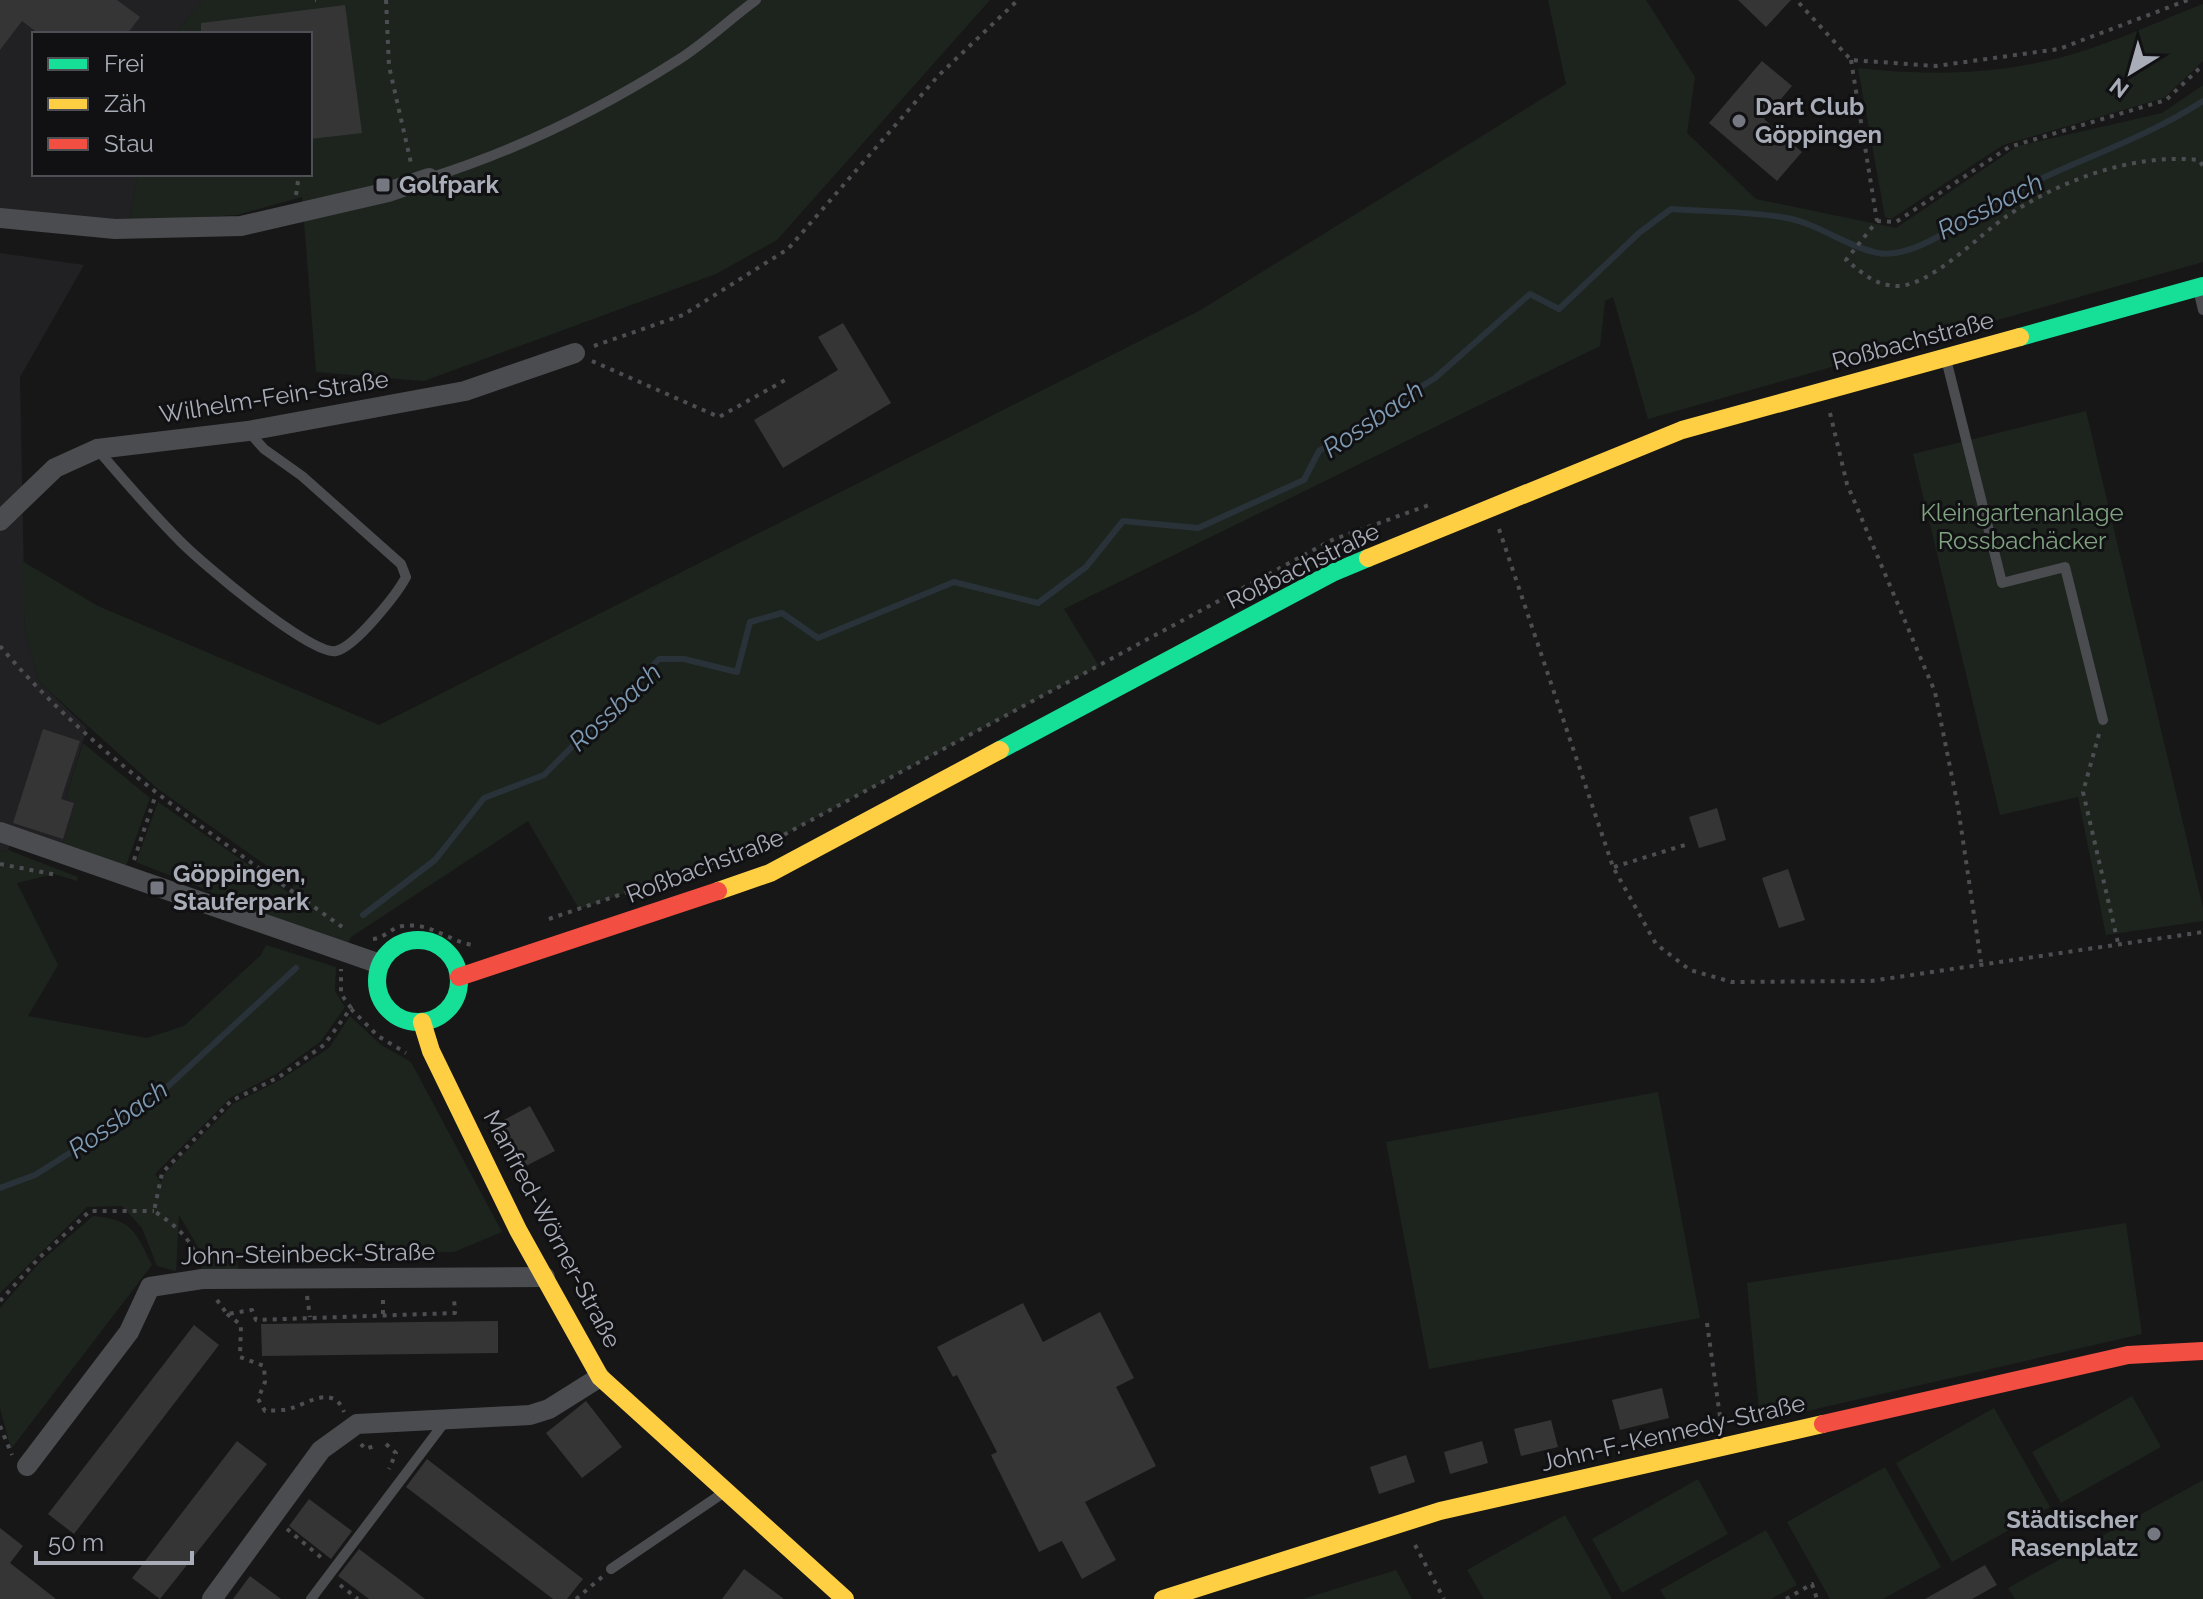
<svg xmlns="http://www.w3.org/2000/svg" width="2203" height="1599" viewBox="0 0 2203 1599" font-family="Raleway,sans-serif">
<rect width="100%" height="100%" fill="#171717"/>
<!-- built -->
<path fill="#212123" d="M0,0H203L175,34H34V174H138L129,221L0,215Z
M0,253L84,265L20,377L25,633L39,682L87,728L66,796L78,801L63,844L17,828L8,850L0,852Z"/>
<!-- green -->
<path fill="#1d241e" d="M203,0H990L777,240L716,274L424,381L316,372L302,197L237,215L129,221L138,174H310V34H175Z
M1548,0H1646L1695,77L1687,133L1756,199L1896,228L2018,146L2162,113L2203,85V262L1648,419L1613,297L1605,301L1600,346L1064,609L1099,666L765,845L579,909L528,821L351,937L347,946L136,862L158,802L289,893L294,885L158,789L39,682L25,633L22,561L98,606L379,725L1199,311L1566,84Z
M2203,4V61L2164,98L2003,145L1891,219L1885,217L1858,68C1919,75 1981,75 2041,62C2097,51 2151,24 2203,4Z
M2086,411L2203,908V921L2106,935L2078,797L2000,815L1913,454Z
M83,743L150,798L126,866L63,844L77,802L66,797Z
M8,850L78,877L77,881L54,874L17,883L58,965L28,1016L147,1038L184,1026L261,955L266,945L336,967L335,991L345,1007L321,1041L276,1074L230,1098L155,1174L161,1183L164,1174L233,1104L280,1080L329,1048L350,1016L381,1045L411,1062L502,1232L454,1252L237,1255L238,1270L202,1273L198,1247L179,1215L176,1271L157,1266L142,1228L122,1206L87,1207L0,1293V852Z
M1658,1092L1700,1318L1429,1369L1386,1142Z
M93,1216C133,1220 135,1231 152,1265L11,1449L0,1408V1308L40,1262Z
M2126,1223L2142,1334L1760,1422L1747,1283Z
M2132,1396L2161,1447L2061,1503L2032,1452Z
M1994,1408L2050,1507L1952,1562L1896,1463Z
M1885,1467L1941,1567L1883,1599H1830L1787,1522Z
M1698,1479L1728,1534L1622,1593L1592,1539Z
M2203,1480V1599H2015L2008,1588Z
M1565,1515L1612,1599H1484L1467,1570Z
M1766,1530L1797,1585L1771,1599H1666L1660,1590Z
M1396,1570L1412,1599H1303Z"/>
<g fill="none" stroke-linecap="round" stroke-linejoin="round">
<!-- stream -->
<path stroke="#2a3239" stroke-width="6" d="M363,915L435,860L484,798L544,775L659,659H684L737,672L750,622L782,613L818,638L954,582L1038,603L1086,567L1123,521L1198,528L1304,480L1319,451L1435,378L1530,294L1559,309L1639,233L1671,209C1709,212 1750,211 1787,218C1819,224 1847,247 1878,253C1915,260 1969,216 2000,199C2066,163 2140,142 2203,101
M0,1188L35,1175L152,1101L296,968"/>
</g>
<!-- building -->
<path fill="#353536" d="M0,0H117L140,17L127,34H39L22,21L0,50Z
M1738,0H1791L1766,27Z
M345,5L362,133L310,139V34H201V23Z
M1762,61L1792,86L1764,119L1802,152L1777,181L1709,123Z
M843,323L891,403L783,468L754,420L838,370L818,337Z
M43,729L80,741L61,799L74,803L63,839L13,823Z
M1717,808L1726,840L1699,848L1689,817Z
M1788,869L1805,920L1779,928L1762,878Z
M530,1106L555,1151L524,1167L500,1122Z
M1023,1303L1043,1342L1100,1312L1134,1378L1116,1387L1156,1466L1085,1502L1116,1560L1082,1579L1062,1541L1039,1552L991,1455L997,1452L957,1375L953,1377L937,1347Z
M498,1321V1353L262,1356L261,1324Z
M194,1325L219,1345L74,1534L48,1514Z
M1662,1388L1669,1418L1620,1430L1612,1400Z
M586,1401L622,1447L582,1478L546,1433Z
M1551,1420L1558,1447L1521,1456L1514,1429Z
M237,1441L267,1464L160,1599L132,1578Z
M1482,1441L1488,1463L1450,1474L1444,1452Z
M1406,1455L1415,1482L1379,1494L1370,1467Z
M427,1459L583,1579L567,1599H553L406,1487Z
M309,1499L352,1531L331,1559L289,1526Z
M0,1528L23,1546L10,1563L56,1599H0Z
M359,1549L403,1582L425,1599H369L349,1584L338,1576Z
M1985,1565L1997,1585L1972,1599H1925Z
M744,1569L784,1599H722Z
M250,1576L281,1599H233Z"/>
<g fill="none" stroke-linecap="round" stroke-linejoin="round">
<!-- path -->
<path stroke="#4d4e52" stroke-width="4" stroke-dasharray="4 6" stroke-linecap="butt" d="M315,0H316
M386,0L389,66L411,163
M1799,3L1851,60L1936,66L2059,49L2188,0
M1851,60L1877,221L1846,260C1864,274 1875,286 1899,286C1933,284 1979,235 2007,216C2061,180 2134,153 2199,160L2203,166
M296,195L299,174
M1877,221L1896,222L2009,147L2166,100L2203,65
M594,346L683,315L788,249L938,76L1018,0
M592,361L719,417L787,379
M1830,413L1847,484L1935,692L1958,807L1981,962
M1499,529L1613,867L1656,944L1690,970L1732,982L1871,981L2203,932
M0,646C97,761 224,842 345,929
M2099,734L2083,792L2118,943
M134,860L156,794
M0,864L57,875
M1614,867L1688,844
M549,919L765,845L1332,540L1429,505
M373,939C385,938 392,927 403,926C430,922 449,941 472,945
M351,1009L378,1036L406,1053
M197,1260C192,1238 172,1223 154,1211L162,1173L231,1101L279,1077L324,1045L351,1008L341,994V969
M307,1296L310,1317
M217,1300L227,1314L252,1310L256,1320L455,1313L454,1298
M0,1301L39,1258L90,1211H154
M227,1314L241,1325L240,1357L264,1366L265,1382L258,1399L265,1411C274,1410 284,1411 292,1408C310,1402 334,1385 344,1412
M383,1314V1296
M1707,1323L1721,1424
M0,1426L12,1455
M361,1444L365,1449L378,1445
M386,1444L396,1453L389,1469
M287,1529L323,1559
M1415,1545L1444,1599
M340,1585L358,1599
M576,1599L602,1577
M1786,1599L1812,1584L1817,1599"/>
<!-- lane -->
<path stroke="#4b4c50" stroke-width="10" d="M429,178C515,151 601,109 678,60C705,43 730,19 756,0
M2198,289L2203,310
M1946,359L2002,583L2065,567L2103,720
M97,449C124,480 150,511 179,540C199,561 311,656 336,651C355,647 397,594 406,577L401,564L302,476L264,449L248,431
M611,1569L726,1491
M311,1599L447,1419"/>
<!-- street -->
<path stroke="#4b4c50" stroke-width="20" d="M0,218L115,229L241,226L388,192L429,178
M0,521L55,468L97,449L248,431L465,391L575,353
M0,832L380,964
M27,1466L129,1332L150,1287L202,1279L545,1277
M212,1599L321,1450L357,1424L530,1415L549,1409L600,1377"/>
<!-- fast -->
<path stroke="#16e098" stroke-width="18" d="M2020,337L2203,286
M1000,750L1332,573L1368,558
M377 981a41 41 0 1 1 82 0a41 41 0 1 1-82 0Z"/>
<!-- slow -->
<path stroke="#ffcf43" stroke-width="18" d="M1368,558L1682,430L2020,337
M718,891L770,873L1000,750
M422,1022L431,1051L518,1230L600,1377L845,1599
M1163,1599L1440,1511L1823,1424"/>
<!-- jam -->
<path stroke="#f24e42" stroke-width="18" d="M459,977L718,891
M1823,1424L2128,1355L2203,1351"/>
</g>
<!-- markers -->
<g fill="#757880" stroke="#111113" stroke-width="3">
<circle cx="1739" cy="121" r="8"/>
<rect x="375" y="177" width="16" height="16" rx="4"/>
<rect x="149" y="880" width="16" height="16" rx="4"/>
<circle cx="2154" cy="1534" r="8"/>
</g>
<g text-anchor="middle" stroke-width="6" stroke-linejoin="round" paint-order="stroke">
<!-- poi labels -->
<g font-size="24" font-weight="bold" fill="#a8adb8" stroke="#111113" text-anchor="start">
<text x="1755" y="115">Dart Club<tspan x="1755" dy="28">Göppingen</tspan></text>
<text x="399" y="193">Golfpark</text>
<text x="173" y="882">Göppingen,<tspan x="173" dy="28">Stauferpark</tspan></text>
<text x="2138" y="1528" text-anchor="end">Städtischer<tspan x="2138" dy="28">Rasenplatz</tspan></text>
</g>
<!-- street labels -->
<g font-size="24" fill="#a8adb8" stroke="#111113">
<text transform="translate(1913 341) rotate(-15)" y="8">Roßbachstraße</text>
<text transform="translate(274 397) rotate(-9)" y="8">Wilhelm-Fein-Straße</text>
<text transform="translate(1303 566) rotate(-26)" y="8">Roßbachstraße</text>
<text transform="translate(705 866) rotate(-21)" y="8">Roßbachstraße</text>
<text transform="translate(552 1229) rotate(62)" y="8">Manfred-Wörner-Straße</text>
<text transform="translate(308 1254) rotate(-1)" y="8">John-Steinbeck-Straße</text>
<text transform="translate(1673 1433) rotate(-13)" y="8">John-F.-Kennedy-Straße</text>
</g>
<!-- park labels -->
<g font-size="24" fill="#7fa381" stroke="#111113">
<text x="2022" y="521">Kleingartenanlage<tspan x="2022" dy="28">Rossbachäcker</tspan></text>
</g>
<!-- water labels -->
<g font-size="26" font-style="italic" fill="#7f9bb3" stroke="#111113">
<text transform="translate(1990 206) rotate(-27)" y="9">Rossbach</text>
<text transform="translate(1373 419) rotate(-34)" y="9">Rossbach</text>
<text transform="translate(615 707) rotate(-43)" y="9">Rossbach</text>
<text transform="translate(118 1119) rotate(-35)" y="9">Rossbach</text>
</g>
</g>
<!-- legend -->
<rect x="32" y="32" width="280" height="144" fill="#111113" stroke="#4d4f55" stroke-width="2"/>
<rect x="48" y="58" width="40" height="12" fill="#16e098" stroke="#4d4f55" stroke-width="2"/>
<text x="104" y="72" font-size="24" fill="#a8adb8">Frei</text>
<rect x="48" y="98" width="40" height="12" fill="#ffcf43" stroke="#4d4f55" stroke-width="2"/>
<text x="104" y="112" font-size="24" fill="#a8adb8">Zäh</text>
<rect x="48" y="138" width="40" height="12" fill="#f24e42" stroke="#4d4f55" stroke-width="2"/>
<text x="104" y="152" font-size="24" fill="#a8adb8">Stau</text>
<!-- north arrow -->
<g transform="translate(2131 72) rotate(217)" stroke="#111113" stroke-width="6" paint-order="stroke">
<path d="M0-6L14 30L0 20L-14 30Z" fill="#a8adb8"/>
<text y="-12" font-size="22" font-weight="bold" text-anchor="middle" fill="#a8adb8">N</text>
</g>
<!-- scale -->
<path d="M36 1551v12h156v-12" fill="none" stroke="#a8adb8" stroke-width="4"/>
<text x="48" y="1551" font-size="24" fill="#a8adb8" stroke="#111113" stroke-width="6" paint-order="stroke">50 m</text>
</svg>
